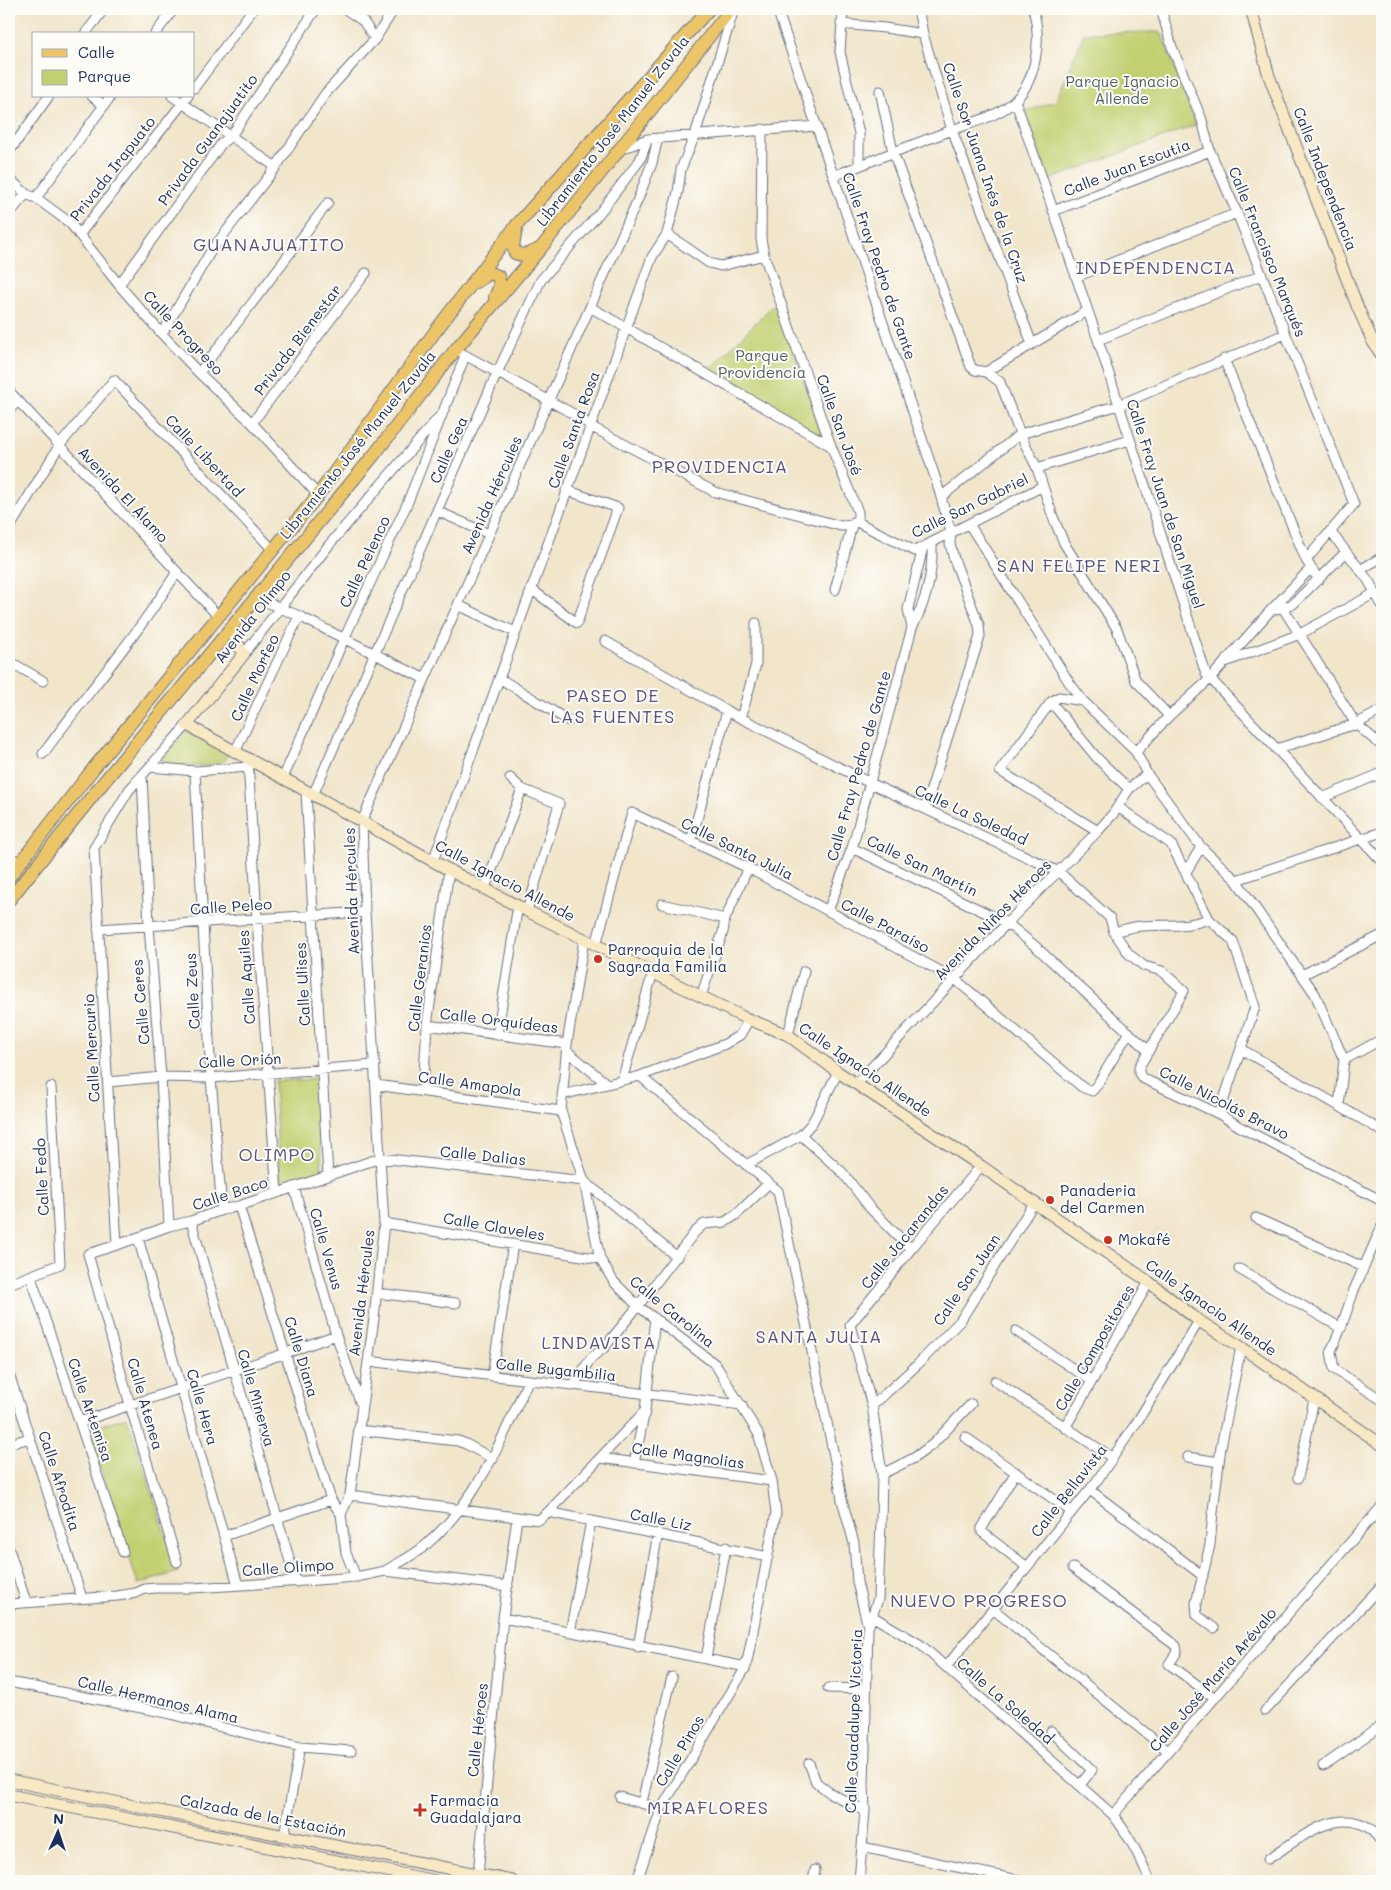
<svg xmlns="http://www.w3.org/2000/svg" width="1391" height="1890" viewBox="0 0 1391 1890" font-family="Mali,sans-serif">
<rect width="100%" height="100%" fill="#fdfcf7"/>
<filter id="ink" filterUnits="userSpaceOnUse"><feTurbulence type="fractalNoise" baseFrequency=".02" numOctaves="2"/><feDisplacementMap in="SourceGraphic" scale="10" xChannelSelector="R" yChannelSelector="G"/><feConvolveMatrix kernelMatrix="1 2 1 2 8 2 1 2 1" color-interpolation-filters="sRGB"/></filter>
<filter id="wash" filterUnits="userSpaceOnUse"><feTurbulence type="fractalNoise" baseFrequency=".0096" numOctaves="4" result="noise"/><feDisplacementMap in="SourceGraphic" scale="20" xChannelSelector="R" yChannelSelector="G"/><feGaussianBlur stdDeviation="1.12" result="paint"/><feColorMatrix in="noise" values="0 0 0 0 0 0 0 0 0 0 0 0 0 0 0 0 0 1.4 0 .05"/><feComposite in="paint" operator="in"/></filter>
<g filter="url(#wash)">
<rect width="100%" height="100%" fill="#f1e5ca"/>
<!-- green -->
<path fill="#c3d072" stroke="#6f8068" d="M1161,32L1196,125L1049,180L1024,112L1056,101L1084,33Z
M776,302L825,438L708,371Z
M186,731L229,753C228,754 226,759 225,760C215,770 172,765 158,764Z
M317,1079L322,1172L280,1188L274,1081Z
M127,1417L178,1572L138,1584L88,1429Z"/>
</g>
<g filter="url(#ink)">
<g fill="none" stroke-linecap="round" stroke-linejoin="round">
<defs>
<path id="street" d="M345,9L363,21L375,39
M777,9L936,480L951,532L950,544L954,559L979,625L980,636L925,808
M843,9L840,52L859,133V165
M918,9L923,34L952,130L1032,344
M1161,9L1172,47L1202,120L1210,151L1237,213L1354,504L1306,560
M841,24L885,28L923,34
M85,34L104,9
M155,34L174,9
M194,88L253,9
M880,91L893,152L971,367L975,370L986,372L1000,382L1020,434L1037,468L1053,517L1064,543L1117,629L1136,681L1169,716
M92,96L104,106
M172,96L276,167
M1015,100L1098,340L1206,674L1382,861
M762,129L761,239L764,255L831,446L858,512V518L852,525L835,590
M621,149L648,139L817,126
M9,152L49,96
M834,176C873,160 912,145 952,130C971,123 995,117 1011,104C1037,83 1042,40 1033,9
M9,178L26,194L36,198L70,223L119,285L162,334L199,373L252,423L318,495
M36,198L111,96
M1053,211L1210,151
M9,214L26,194
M667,234L709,263L721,266L764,255
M79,235L188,96
M1076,277L1237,213
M119,285L222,143L231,136L316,9
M590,307L831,446
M162,334L211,251L276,167L325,94L375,39L394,9
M1098,340L1262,275
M463,354L581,418L590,426L715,492L841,526L852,525
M1224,359L1306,560L1319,580
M986,372L1087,311
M199,373L328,203
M9,391L218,616
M9,410L18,401
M252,423L366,273
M1037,468L1130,440
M941,497L1020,434L1119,405L1285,334
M437,511L489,534
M855,521L915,551L1043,486
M969,524L1069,682L1083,701L1136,752L1147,774L1201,847L1236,880L1315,994L1344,1060L1339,1106
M9,529L59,446L114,380L273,550
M1330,531L1368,580L1382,605
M1360,570L1382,557
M531,589L577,623L618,508L566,490
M255,597L299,616L425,679
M458,605L515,632
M1283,608L1356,724L1382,746
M1270,611L1311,568
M912,628L908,609L923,547
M605,641L727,711L870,783L1059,872L1110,918L1114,932L1129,954L1144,966L1162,971L1184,991L1139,1067V1073L1142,1078L1219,1114L1242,1128L1382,1201
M244,654L329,545L439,417
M9,661L43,681
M1228,661L1300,634L1375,593
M499,678L569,721
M1083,701L1059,697L1051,702L1000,771L1098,831
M1051,702L1097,758L1129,789
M741,718L756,664V623
M1276,749L1356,724L1382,710
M235,752L299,616
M1136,752L1169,716L1210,679L1270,611L1293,604L1346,552
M43,754C87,693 137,636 177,572
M248,759L257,919L277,1193
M150,767L195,771L249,767
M195,771L211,1078L222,1210
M142,775L149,926L161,1077L169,1226
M283,778L344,639L407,504L465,356
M510,778L522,789L559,804L527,911
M306,791L328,1176
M313,795L497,373L541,280L601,211L640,160L648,139
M1322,798L1382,773
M1118,807L1171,844L1209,919L1233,941L1255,1007L1219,1114
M691,841L727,711
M852,848L1007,923L1035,946L1149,1051
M9,858L10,856L19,864
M433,861L652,257L667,234L678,192L681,169L695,135L734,9
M1186,872L1201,847
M1236,880L1382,832
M485,888L522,789
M662,904L725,919
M828,911L852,848L912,628C927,599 933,574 932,542
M98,929L365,912
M1114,932C1123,930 1133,926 1142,926C1168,924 1184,928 1209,919
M584,940L567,1044L561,1111L584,1181L600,1259L614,1282L638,1306L715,1364L758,1433L772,1481L776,1513L746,1667L661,1809L637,1881
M596,945L632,813L748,868L955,979L1082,1087L1092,1091L1097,1085L1129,1032
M1302,975L1382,935
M701,996L723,932L725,919L748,868
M427,1025L567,1044
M497,1035L518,905
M788,1035L804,971
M1241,1049L1382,1131
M567,1051L607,1084
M1344,1060L1382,1039
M640,1076L778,1191L837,1470L842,1500L854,1543L857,1582L868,1627
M622,1080L653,972
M108,1082L161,1077L211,1078L375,1065
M856,1084L1007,923L1098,831L1113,814L1129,789L1147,774
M376,1085L561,1111
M423,1090L427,1025L449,870
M562,1095L640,1076L725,1044L740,1035L749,1019
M801,1135L843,1173L870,1208L911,1249
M746,1165L801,1135L812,1123L838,1072
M294,1187L336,1335L360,1402
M239,1206L331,1500L341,1514
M1256,1218L1363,1267
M191,1221L296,1582
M384,1223L600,1259
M1382,1226L1354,1290L1341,1328L1331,1351L1334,1369L1382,1400
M138,1238L238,1585
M117,1245L94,848L129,790L187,725
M1239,1269L1341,1328
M31,1277L123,1552
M9,1284L60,1264L51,1087
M377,1293L456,1303
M1016,1331L1092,1381
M368,1361L742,1405
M9,1374L82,1598
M492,1376L513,1244
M995,1381L1113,1458
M573,1386L591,1358L604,1348L638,1306L695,1232L704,1224L725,1222L736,1215L769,1183
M872,1406L918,1364L960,1321L1034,1203
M80,1422L286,1353L336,1335
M1065,1428L1149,1282
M358,1430L458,1441L466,1444L493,1459
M965,1437L1072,1512
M9,1444L30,1438
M1188,1457L1219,1462
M600,1458L772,1481
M634,1463L645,1411L655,1318
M1016,1472L982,1528V1532L1027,1567
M882,1474L914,1458L933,1444L971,1404
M1298,1478L1314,1399
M1090,1490L1203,1576
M350,1495L539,1520L548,1512L645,1411
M548,1512L768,1557
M224,1536L331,1500
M9,1549L26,1602
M177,1562L130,1405L88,1254L117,1245L169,1226L191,1221L222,1210L239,1206L380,1158L584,1181L677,1257
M1073,1568L1176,1646L1177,1652L1169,1664L1215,1698
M385,1571C398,1563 415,1555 427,1544C478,1499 501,1442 528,1381
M356,1577L346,1553L341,1514L350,1495L374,1318L384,1223L365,912L362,821L638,199L652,163L658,138
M9,1604L117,1596L136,1593L145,1589L156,1588H193L304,1581L356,1577L385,1571L508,1586
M993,1609L1168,1751
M872,1616L921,1645L1113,1815C1129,1835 1140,1857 1150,1881
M503,1618L746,1667
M1214,1628L1197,1615L1196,1603L1210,1545L1214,1502L1221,1447L1241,1347
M570,1633L591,1521
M638,1647L658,1533
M706,1659L726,1547
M946,1667L1096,1482L1137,1422L1199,1321
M9,1682L162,1712L300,1747L351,1751
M828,1688L866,1689
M1265,1711L1382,1585
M1051,1731L1092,1770L1080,1785
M809,1763L816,1782L830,1793L865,1811
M1323,1766L1382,1725
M620,1797L661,1809
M642,1802L672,1677
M1113,1815L1382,1506
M284,1836L300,1747
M862,1847L1024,1881
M1268,1859C1295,1842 1333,1808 1366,1826C1372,1829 1377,1837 1382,1842
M478,1874L503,1618L517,1518
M813,1881L815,1870
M859,1881L865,1811L864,1785L868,1628L878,1599L881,1522L882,1474L872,1406L850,1325L911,1249L981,1166"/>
<path id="secondary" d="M1251,9L1269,76L1358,308L1373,342L1382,356
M229,629L244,654L187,725L449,870L527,911L743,1017L788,1035L838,1072L981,1166L1149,1282L1199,1321L1241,1347L1382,1445
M9,1780L144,1808L512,1881
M9,1795L436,1881"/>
<path id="primary" d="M516,229L513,247L515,253C524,257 531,253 539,249
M476,282L490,273L498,276L500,286L495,297
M9,877L93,769L318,495L434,333L516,226L709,9
M9,900L103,783L374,455L456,349L541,248L731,9"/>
</defs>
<!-- street casing -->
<use href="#street" stroke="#666f84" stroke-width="11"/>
<!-- secondary casing -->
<use href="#secondary" stroke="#666f84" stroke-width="13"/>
<!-- primary casing -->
<use href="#primary" stroke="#666f84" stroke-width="14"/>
<!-- street -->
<use href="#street" stroke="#fff" stroke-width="9"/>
<!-- secondary -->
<use href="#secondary" stroke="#f8e8c3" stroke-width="11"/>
<!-- primary -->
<use href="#primary" stroke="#edc569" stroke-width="12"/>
</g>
</g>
<!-- markers -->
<g fill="#c8321e" stroke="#fdfcf7" stroke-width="2">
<circle cx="598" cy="959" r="5"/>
<circle cx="1050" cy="1200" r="5"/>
<circle cx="1108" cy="1240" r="5"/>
<path d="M417.5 1802.5h5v5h5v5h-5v5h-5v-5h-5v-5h5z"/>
</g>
<g text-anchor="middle" stroke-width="4" stroke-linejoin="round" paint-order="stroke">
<!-- park labels -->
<g font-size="15" fill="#4d5f64" stroke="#fdfcf7">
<text x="1122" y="87">Parque Ignacio<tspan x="1122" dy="17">Allende</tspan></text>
<text x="762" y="361">Parque<tspan x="762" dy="17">Providencia</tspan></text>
</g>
<!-- street labels -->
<g font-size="15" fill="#1b2f5e" stroke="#fdfcf7">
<text transform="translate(613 131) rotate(-52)" y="5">Libramiento José Manuel Zavala</text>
<text transform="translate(208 140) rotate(-54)" y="5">Privada Guanajuatito</text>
<text transform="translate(1127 168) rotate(-21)" y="5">Calle Juan Escutia</text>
<text transform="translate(113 169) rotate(-52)" y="5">Privada Irapuato</text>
<text transform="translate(985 173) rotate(71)" y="5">Calle Sor Juana Inés de la Cruz</text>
<text transform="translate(1325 179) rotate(69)" y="5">Calle Independencia</text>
<text transform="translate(1267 252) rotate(68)" y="5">Calle Francisco Marqués</text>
<text transform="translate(879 266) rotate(71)" y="5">Calle Fray Pedro de Gante</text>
<text transform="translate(183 333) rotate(47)" y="5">Calle Progreso</text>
<text transform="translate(298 340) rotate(-53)" y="5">Privada Bienestar</text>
<text transform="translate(839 425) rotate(70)" y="5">Calle San José</text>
<text transform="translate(574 430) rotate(-70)" y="5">Calle Santa Rosa</text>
<text transform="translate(358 445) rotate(-51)" y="5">Libramiento José Manuel Zavala</text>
<text transform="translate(449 450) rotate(-66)" y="5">Calle Gea</text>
<text transform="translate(204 456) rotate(47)" y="5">Calle Libertad</text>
<text transform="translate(123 495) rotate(47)" y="5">Avenida El Álamo</text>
<text transform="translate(492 495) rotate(-66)" y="5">Avenida Hércules</text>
<text transform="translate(1165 504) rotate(72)" y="5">Calle Fray Juan de San Miguel</text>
<text transform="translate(970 506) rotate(-26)" y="5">Calle San Gabriel</text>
<text transform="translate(365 562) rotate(-65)" y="5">Calle Pelenco</text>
<text transform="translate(253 617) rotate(-52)" y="5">Avenida Olimpo</text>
<text transform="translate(255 678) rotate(-65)" y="5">Calle Morfeo</text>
<text transform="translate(859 766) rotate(-74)" y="5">Calle Fray Pedro de Gante</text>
<text transform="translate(971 815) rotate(25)" y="5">Calle La Soledad</text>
<text transform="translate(737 849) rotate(26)" y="5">Calle Santa Julia</text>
<text transform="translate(922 866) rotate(26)" y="5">Calle San Martín</text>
<text transform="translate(505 881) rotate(28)" y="5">Calle Ignacio Allende</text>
<text transform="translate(352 891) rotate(-92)" y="5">Avenida Hércules</text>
<text transform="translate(231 907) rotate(-4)" y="5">Calle Peleo</text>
<text transform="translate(993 920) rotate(-46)" y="5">Avenida Niños Héroes</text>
<text transform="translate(885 926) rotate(28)" y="5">Calle Paraíso</text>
<text transform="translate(247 977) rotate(-94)" y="5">Calle Aquiles</text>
<text transform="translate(420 978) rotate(-83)" y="5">Calle Geranios</text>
<text transform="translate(303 984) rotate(-93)" y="5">Calle Ulises</text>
<text transform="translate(193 991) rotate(-93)" y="5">Calle Zeus</text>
<text transform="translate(141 1002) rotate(-95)" y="5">Calle Ceres</text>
<text transform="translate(499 1021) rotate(7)" y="5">Calle Orquídeas</text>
<text transform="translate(92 1048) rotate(-93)" y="5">Calle Mercurio</text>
<text transform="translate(240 1061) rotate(-3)" y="5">Calle Orión</text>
<text transform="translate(865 1070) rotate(34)" y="5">Calle Ignacio Allende</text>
<text transform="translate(470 1084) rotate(8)" y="5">Calle Amapola</text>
<text transform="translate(1224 1103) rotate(27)" y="5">Calle Nicolás Bravo</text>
<text transform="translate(483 1156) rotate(6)" y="5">Calle Dalias</text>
<text transform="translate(42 1177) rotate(-93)" y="5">Calle Fedo</text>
<text transform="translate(230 1194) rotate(-18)" y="5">Calle Baco</text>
<text transform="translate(494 1227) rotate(10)" y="5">Calle Claveles</text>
<text transform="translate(905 1237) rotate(-51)" y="5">Calle Jacarandas</text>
<text transform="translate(326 1249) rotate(74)" y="5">Calle Venus</text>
<text transform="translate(967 1280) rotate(-56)" y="5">Calle San Juan</text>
<text transform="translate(362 1293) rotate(-83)" y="5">Avenida Hércules</text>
<text transform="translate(1211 1308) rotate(35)" y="5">Calle Ignacio Allende</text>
<text transform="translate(672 1312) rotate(39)" y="5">Calle Carolina</text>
<text transform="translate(1095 1348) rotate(-60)" y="5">Calle Compositores</text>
<text transform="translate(301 1357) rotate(73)" y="5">Calle Diana</text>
<text transform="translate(556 1370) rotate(6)" y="5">Calle Bugambilia</text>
<text transform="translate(256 1398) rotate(74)" y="5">Calle Minerva</text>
<text transform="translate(145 1404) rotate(74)" y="5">Calle Atenea</text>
<text transform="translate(202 1407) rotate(74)" y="5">Calle Hera</text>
<text transform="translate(90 1410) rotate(71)" y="5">Calle Artemisa</text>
<text transform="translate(688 1456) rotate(8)" y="5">Calle Magnolias</text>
<text transform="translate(59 1481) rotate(72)" y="5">Calle Afrodita</text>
<text transform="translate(1069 1491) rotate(-52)" y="5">Calle Bellavista</text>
<text transform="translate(661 1520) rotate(11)" y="5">Calle Liz</text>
<text transform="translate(288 1568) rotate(-4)" y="5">Calle Olimpo</text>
<text transform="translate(1213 1680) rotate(-49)" y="5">Calle José María Arévalo</text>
<text transform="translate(158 1700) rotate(13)" y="5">Calle Hermanos Alama</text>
<text transform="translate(1005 1701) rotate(41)" y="5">Calle La Soledad</text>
<text transform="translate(854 1721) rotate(-88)" y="5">Calle Guadalupe Victoria</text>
<text transform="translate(478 1730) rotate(-84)" y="5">Calle Héroes</text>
<text transform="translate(680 1751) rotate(-59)" y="5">Calle Pinos</text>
<text transform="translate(263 1816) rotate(11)" y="5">Calzada de la Estación</text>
</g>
<!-- poi labels -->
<g font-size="15" fill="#1b2f5e" stroke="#fdfcf7" text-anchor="start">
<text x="608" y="955">Parroquia de la<tspan x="608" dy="17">Sagrada Familia</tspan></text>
<text x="1060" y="1196">Panaderia<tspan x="1060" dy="17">del Carmen</tspan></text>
<text x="1118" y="1245">Mokafé</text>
<text x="430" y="1806">Farmacia<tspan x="430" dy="17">Guadalajara</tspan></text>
</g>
<!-- quarter labels -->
<g font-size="18" letter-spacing="1" fill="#5a5282" stroke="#fdfcf7">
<text x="269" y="251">GUANAJUATITO</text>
<text x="1156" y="274">INDEPENDENCIA</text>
<text x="720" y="473">PROVIDENCIA</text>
<text x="1079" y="572">SAN FELIPE NERI</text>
<text x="613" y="702">PASEO DE<tspan x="613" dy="21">LAS FUENTES</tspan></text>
<text x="277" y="1161">OLIMPO</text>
<text x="819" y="1343">SANTA JULIA</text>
<text x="599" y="1349">LINDAVISTA</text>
<text x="979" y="1607">NUEVO PROGRESO</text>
<text x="708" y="1814">MIRAFLORES</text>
</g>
</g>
<!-- margin -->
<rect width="1391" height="1890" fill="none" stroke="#fdfcf7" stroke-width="30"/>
<!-- legend -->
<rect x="32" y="32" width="162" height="65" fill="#fdfcf7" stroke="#a3aaba"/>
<rect x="42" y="49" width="25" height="8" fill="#edc569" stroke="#a3aaba"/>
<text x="78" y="58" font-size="15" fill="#1b2f5e">Calle</text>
<rect x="42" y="70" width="25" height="15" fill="#c3d072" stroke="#a3aaba"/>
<text x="78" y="82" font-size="15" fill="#1b2f5e">Parque</text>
<!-- north arrow -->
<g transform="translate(58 1832) rotate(3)" stroke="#fdfcf7" stroke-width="4" paint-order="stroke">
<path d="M0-4L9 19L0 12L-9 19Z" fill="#1b2f5e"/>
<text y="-8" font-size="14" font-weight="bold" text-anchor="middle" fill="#1b2f5e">N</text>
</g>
</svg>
